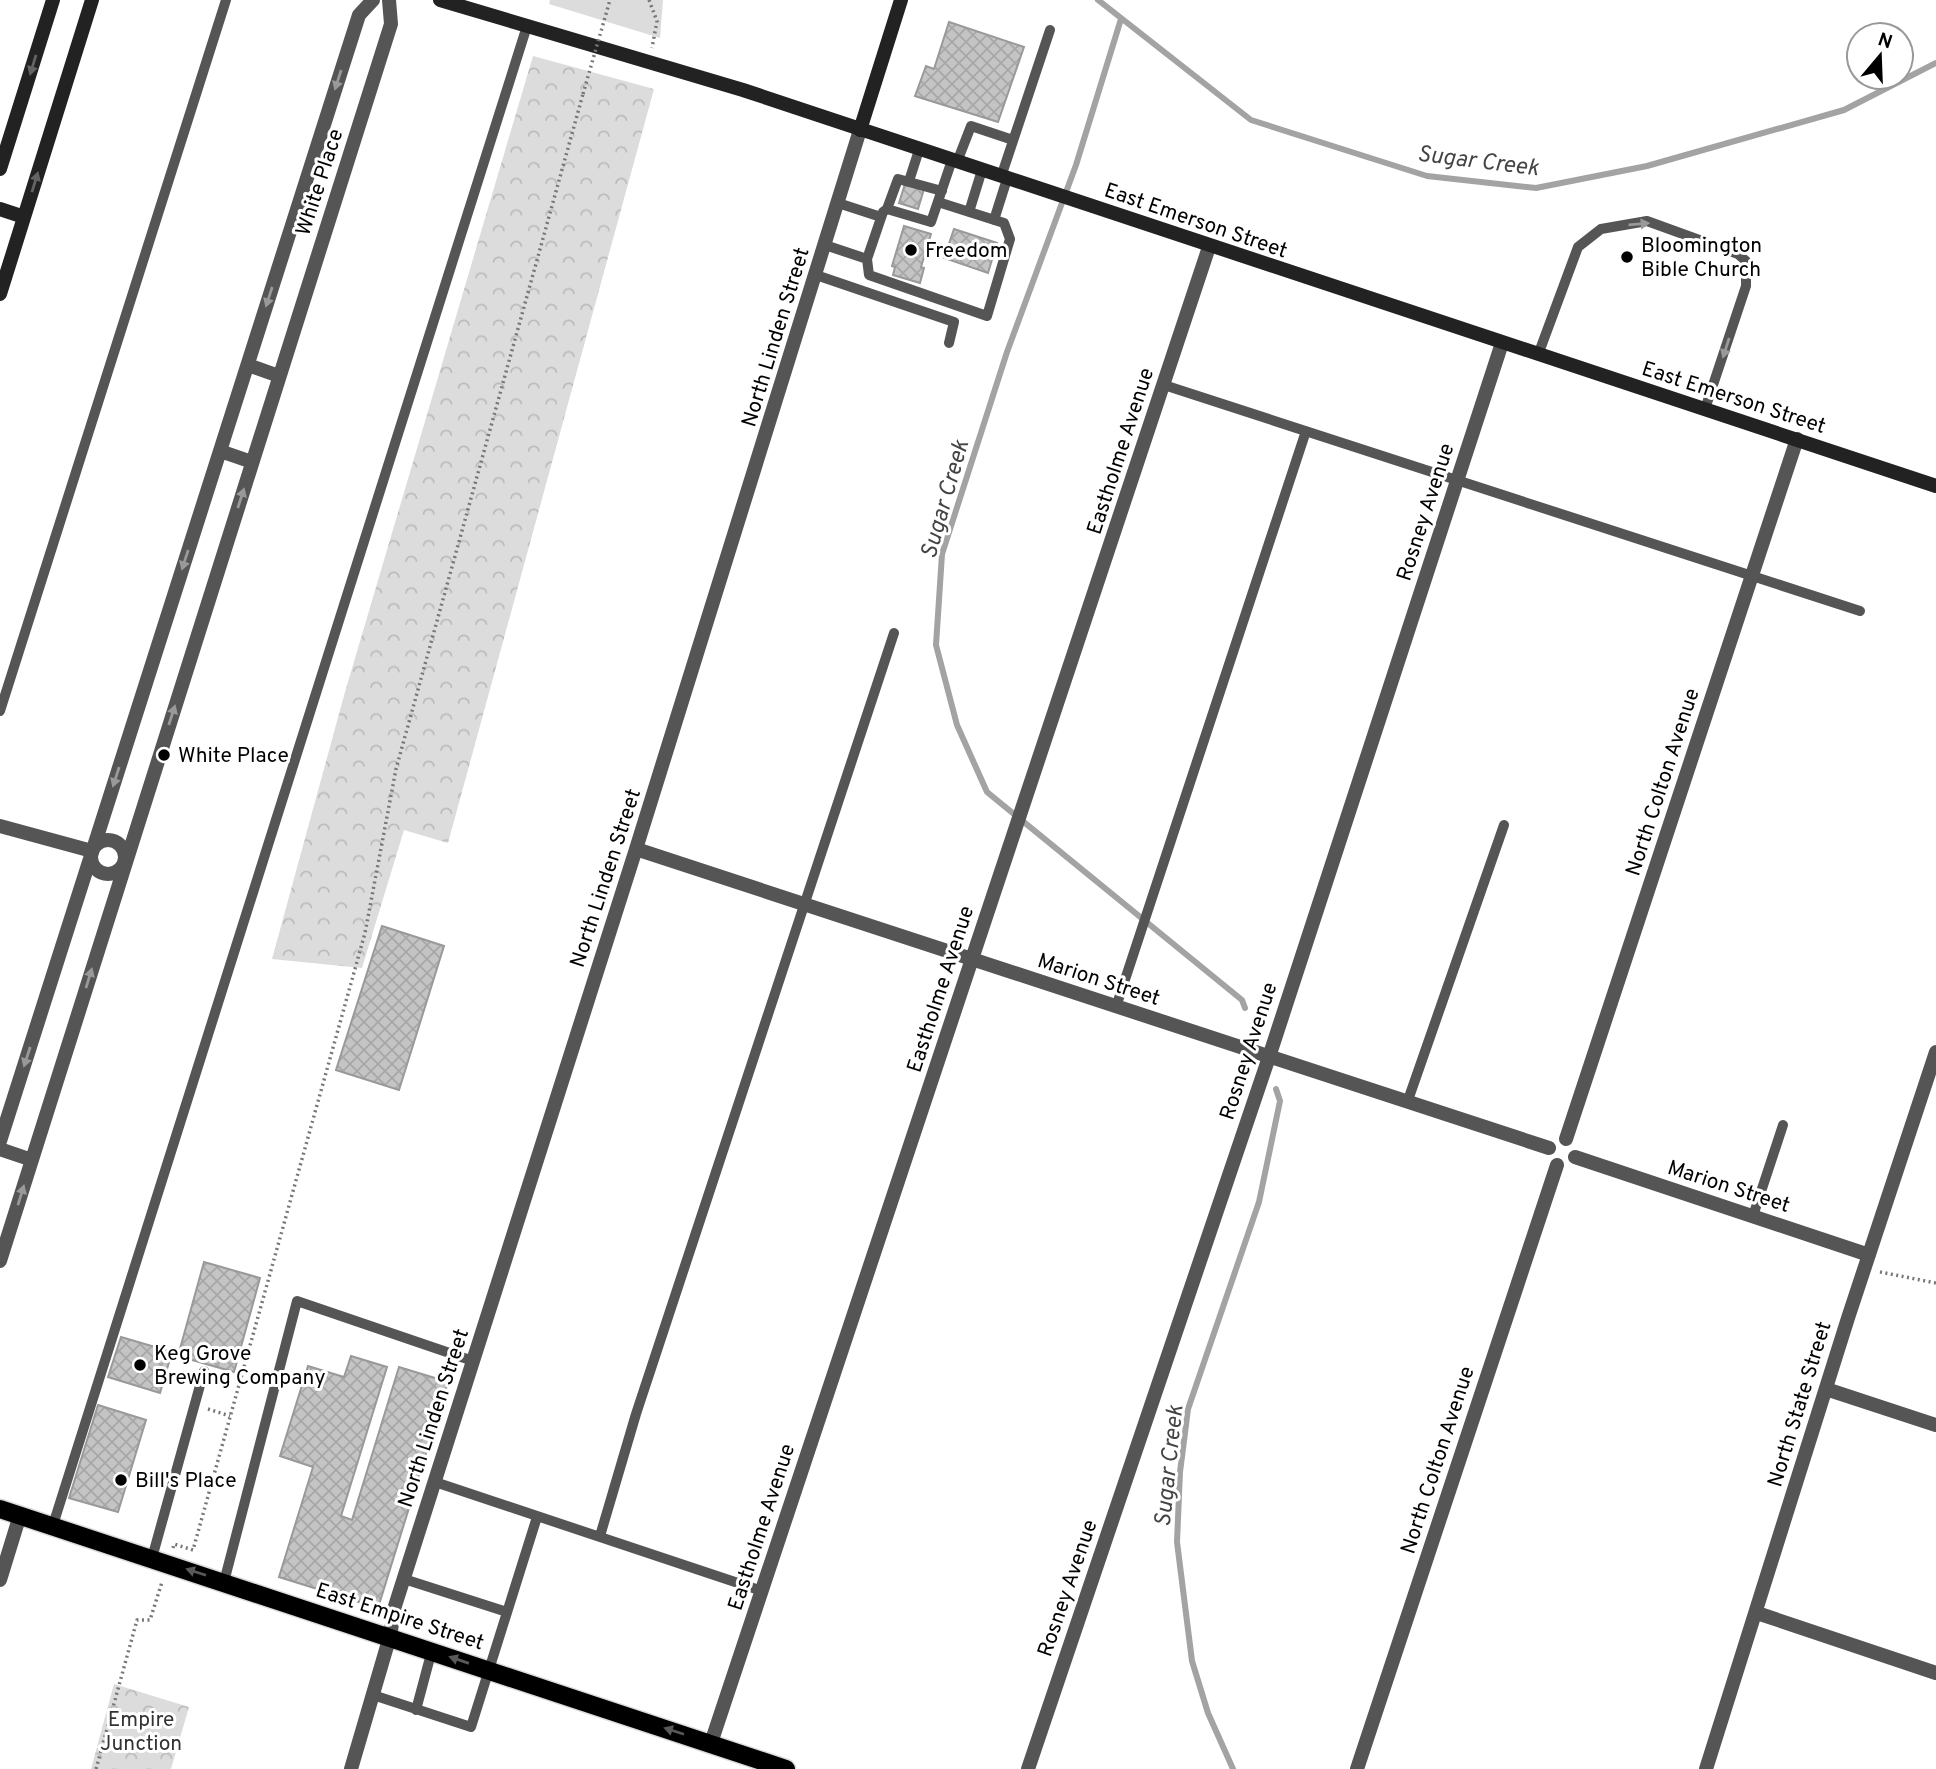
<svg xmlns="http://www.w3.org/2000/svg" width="1936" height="1769" viewBox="0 0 1936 1769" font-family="Overpass,sans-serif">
<defs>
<pattern id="forest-crowns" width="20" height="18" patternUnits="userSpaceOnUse" patternTransform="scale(1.75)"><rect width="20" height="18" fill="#dcdcdc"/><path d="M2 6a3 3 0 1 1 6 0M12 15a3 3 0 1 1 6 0" fill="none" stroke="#bbb"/></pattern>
<pattern id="building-cross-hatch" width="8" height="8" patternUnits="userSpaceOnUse" patternTransform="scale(1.75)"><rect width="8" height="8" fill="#c4c4c4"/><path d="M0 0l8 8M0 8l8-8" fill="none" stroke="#a7a7a7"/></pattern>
</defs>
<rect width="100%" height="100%" fill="#fff"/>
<!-- grass -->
<path fill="#dcdcdc" d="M550,0H663L660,38L549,4Z"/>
<!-- forest -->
<path fill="url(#forest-crowns)" d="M533,56L654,89L448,843L404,830L362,968L272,959L345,692Z
M114,1684L189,1707L171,1769H91Z"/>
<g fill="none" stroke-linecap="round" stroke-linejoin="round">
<!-- stream -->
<path stroke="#a3a3a3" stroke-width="6" d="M1098,0L1251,120L1427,176L1536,188L1647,166L1844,110L1936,63
M1121,19L1076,165L1007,352L942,554L936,645L957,725L987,792L1242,1000L1245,1008
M1233,1769L1208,1713L1192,1661L1177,1542L1180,1472L1188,1409L1259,1202L1280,1101L1276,1089"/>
</g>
<!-- building -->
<path fill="url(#building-cross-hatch)" stroke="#999" stroke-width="2" d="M949,22L1024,47L998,122L915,96L926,66L934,69Z
M905,184L924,189L918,209L899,203Z
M904,226L931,234L921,267L924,268L920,283L893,275L895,267L892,266Z
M954,229L997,243L988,273L944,258Z
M382,926L444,946L399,1090L336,1070Z
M204,1262L260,1278L234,1372L178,1356Z
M121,1337L172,1352L160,1393L108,1377Z
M351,1356L387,1367L341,1516L352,1520L399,1367L448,1382L378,1608L279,1577L313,1467L280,1456L308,1366L344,1377Z
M98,1405L146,1420L118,1512L69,1498Z"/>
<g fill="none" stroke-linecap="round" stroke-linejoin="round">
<defs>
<path id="primary" d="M0,1509L786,1769"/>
</defs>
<!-- primary casing -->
<use href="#primary" stroke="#dbdbdb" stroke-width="21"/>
<!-- path -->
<path stroke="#777" stroke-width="3.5" stroke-dasharray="2 3.5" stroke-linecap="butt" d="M649,0L657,21L652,48
M1880,1272L1936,1283
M208,1409L230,1416
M173,1548L174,1544L193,1550L365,933L396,769L583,94
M96,1769L137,1620H150L162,1582"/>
<!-- lane -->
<path stroke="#555" stroke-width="10" d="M957,162L971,126L1013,140
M1001,177L1050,30
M909,181L919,150
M838,203L881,217
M887,209L898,179L942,191
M969,212L982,170
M994,220L1007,179
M825,245L867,259L883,212L887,209L931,222L952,160
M867,259L869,275L987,316L1010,239L1004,223L938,202
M816,275L954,322L949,343
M1538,355L1578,247L1601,229L1647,221L1738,254L1746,261V286L1705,409
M1164,385L1860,611
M0,711L226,0
M1116,1007L1306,431
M1407,1103L1504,825
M1753,1216L1783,1125
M435,1482L762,1591
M53,1525L527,26
M600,1536L636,1414L894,633
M152,1558L204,1371
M404,1579L507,1612
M224,1582L297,1301L473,1361
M373,1695L471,1727L537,1517
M416,1710L432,1650"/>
<!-- street -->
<path stroke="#555" stroke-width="14" d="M248,365L279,376
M220,451L252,462
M0,826L92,851
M91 857a17 17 0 1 1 34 0a17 17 0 1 1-34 0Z
M636,849L1549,1148
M1566,1139L1797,439
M0,1141L359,15L373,0
M0,1149L32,1160
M1575,1157L1869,1255
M0,1261L391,24L389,0
M1826,1389L1936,1425
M0,1580L20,1515
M1757,1613L1936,1673
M711,1743L1209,247
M351,1769L390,1636L395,1606L636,849L860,130
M1028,1769L1269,1057L1502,343
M1357,1769L1557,1165
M1706,1769L1848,1318L1936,1052"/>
<!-- secondary -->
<path stroke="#222" stroke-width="14" d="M440,0L743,90L1936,486
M860,130L901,0
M0,169L53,0
M0,209L24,217
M0,294L92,0"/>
<!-- primary -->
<use href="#primary" stroke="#000" stroke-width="18"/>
<!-- path-bridge -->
<path stroke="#777" stroke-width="3.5" stroke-dasharray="2 3.5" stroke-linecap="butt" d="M583,94L610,0"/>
</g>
<!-- one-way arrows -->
<defs><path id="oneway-solid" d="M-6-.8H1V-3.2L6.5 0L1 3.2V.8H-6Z" transform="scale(1.75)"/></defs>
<g fill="#646464">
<use href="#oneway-solid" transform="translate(33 65) rotate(107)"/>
<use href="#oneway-solid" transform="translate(35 182) rotate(-73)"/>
</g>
<g fill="#999">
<use href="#oneway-solid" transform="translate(338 80) rotate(108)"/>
<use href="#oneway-solid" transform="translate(1639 224) rotate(-5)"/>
<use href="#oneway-solid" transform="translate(269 297) rotate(108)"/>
<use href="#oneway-solid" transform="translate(1726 348) rotate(108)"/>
<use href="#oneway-solid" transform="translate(241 498) rotate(-72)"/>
<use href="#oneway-solid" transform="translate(185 560) rotate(108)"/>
<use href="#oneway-solid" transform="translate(172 715) rotate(-72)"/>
<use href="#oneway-solid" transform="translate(116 777) rotate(108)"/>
<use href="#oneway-solid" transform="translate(89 978) rotate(-73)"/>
<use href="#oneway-solid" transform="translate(27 1057) rotate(108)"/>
<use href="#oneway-solid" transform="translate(21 1195) rotate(-73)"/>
</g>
<g fill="#595959">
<use href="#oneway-solid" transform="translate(196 1572) rotate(-162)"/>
<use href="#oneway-solid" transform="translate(459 1660) rotate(-161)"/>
<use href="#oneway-solid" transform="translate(674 1731) rotate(-162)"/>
</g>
<!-- markers -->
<g fill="#000" stroke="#fff" stroke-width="2.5">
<circle cx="911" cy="250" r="7"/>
<circle cx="1627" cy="257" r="7"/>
<circle cx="164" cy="755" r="7"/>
<circle cx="140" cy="1365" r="7"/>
<circle cx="121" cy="1480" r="7"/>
</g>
<g text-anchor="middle" stroke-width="6" stroke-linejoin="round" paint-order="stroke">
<!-- street labels -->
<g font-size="21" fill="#000" stroke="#fff">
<text transform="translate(319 182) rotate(-72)" y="7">White Place</text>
<text transform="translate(1196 220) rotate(19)" y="7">East Emerson Street</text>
<text transform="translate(775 337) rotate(-73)" y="7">North Linden Street</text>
<text transform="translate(1734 397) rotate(18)" y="7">East Emerson Street</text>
<text transform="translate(1120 451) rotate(-72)" y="7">Eastholme Avenue</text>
<text transform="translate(1425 512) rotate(-72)" y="7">Rosney Avenue</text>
<text transform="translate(1662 782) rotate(-72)" y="7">North Colton Avenue</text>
<text transform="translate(605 878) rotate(-72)" y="7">North Linden Street</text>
<text transform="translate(1099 979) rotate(18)" y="7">Marion Street</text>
<text transform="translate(940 989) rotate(-72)" y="7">Eastholme Avenue</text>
<text transform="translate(1248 1051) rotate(-72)" y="7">Rosney Avenue</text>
<text transform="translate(1729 1186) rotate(18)" y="7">Marion Street</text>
<text transform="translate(1799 1404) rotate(-73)" y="7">North State Street</text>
<text transform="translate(433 1418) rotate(-72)" y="7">North Linden Street</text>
<text transform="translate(1437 1460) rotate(-72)" y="7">North Colton Avenue</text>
<text transform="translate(761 1527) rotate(-72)" y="7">Eastholme Avenue</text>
<text transform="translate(1067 1588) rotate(-71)" y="7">Rosney Avenue</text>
<text transform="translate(400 1616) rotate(18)" y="7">East Empire Street</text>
</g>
<!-- poi labels -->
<g font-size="21" fill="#000" stroke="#fff" text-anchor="start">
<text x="1641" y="252">Bloomington<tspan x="1641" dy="24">Bible Church</tspan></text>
<text x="925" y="257">Freedom</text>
<text x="178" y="762">White Place</text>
<text x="154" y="1360">Keg Grove<tspan x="154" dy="24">Brewing Company</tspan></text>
<text x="135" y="1487">Bill's Place</text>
</g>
<!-- park labels -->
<g font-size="21" fill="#333" stroke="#fff">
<text x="141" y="1726">Empire<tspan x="141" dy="24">Junction</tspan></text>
</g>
<!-- water labels -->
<g font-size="23" font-style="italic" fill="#444" stroke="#fff">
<text transform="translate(1478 160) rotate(7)" y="8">Sugar Creek</text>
<text transform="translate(944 499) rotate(-74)" y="8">Sugar Creek</text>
<text transform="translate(1168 1466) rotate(-84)" y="8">Sugar Creek</text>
</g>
</g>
<!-- north arrow -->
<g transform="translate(1880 56) rotate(19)"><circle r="33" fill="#ffffff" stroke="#999999" stroke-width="2"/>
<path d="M0-5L12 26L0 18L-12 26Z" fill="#000000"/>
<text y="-10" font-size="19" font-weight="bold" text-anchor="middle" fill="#000000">N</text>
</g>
</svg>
